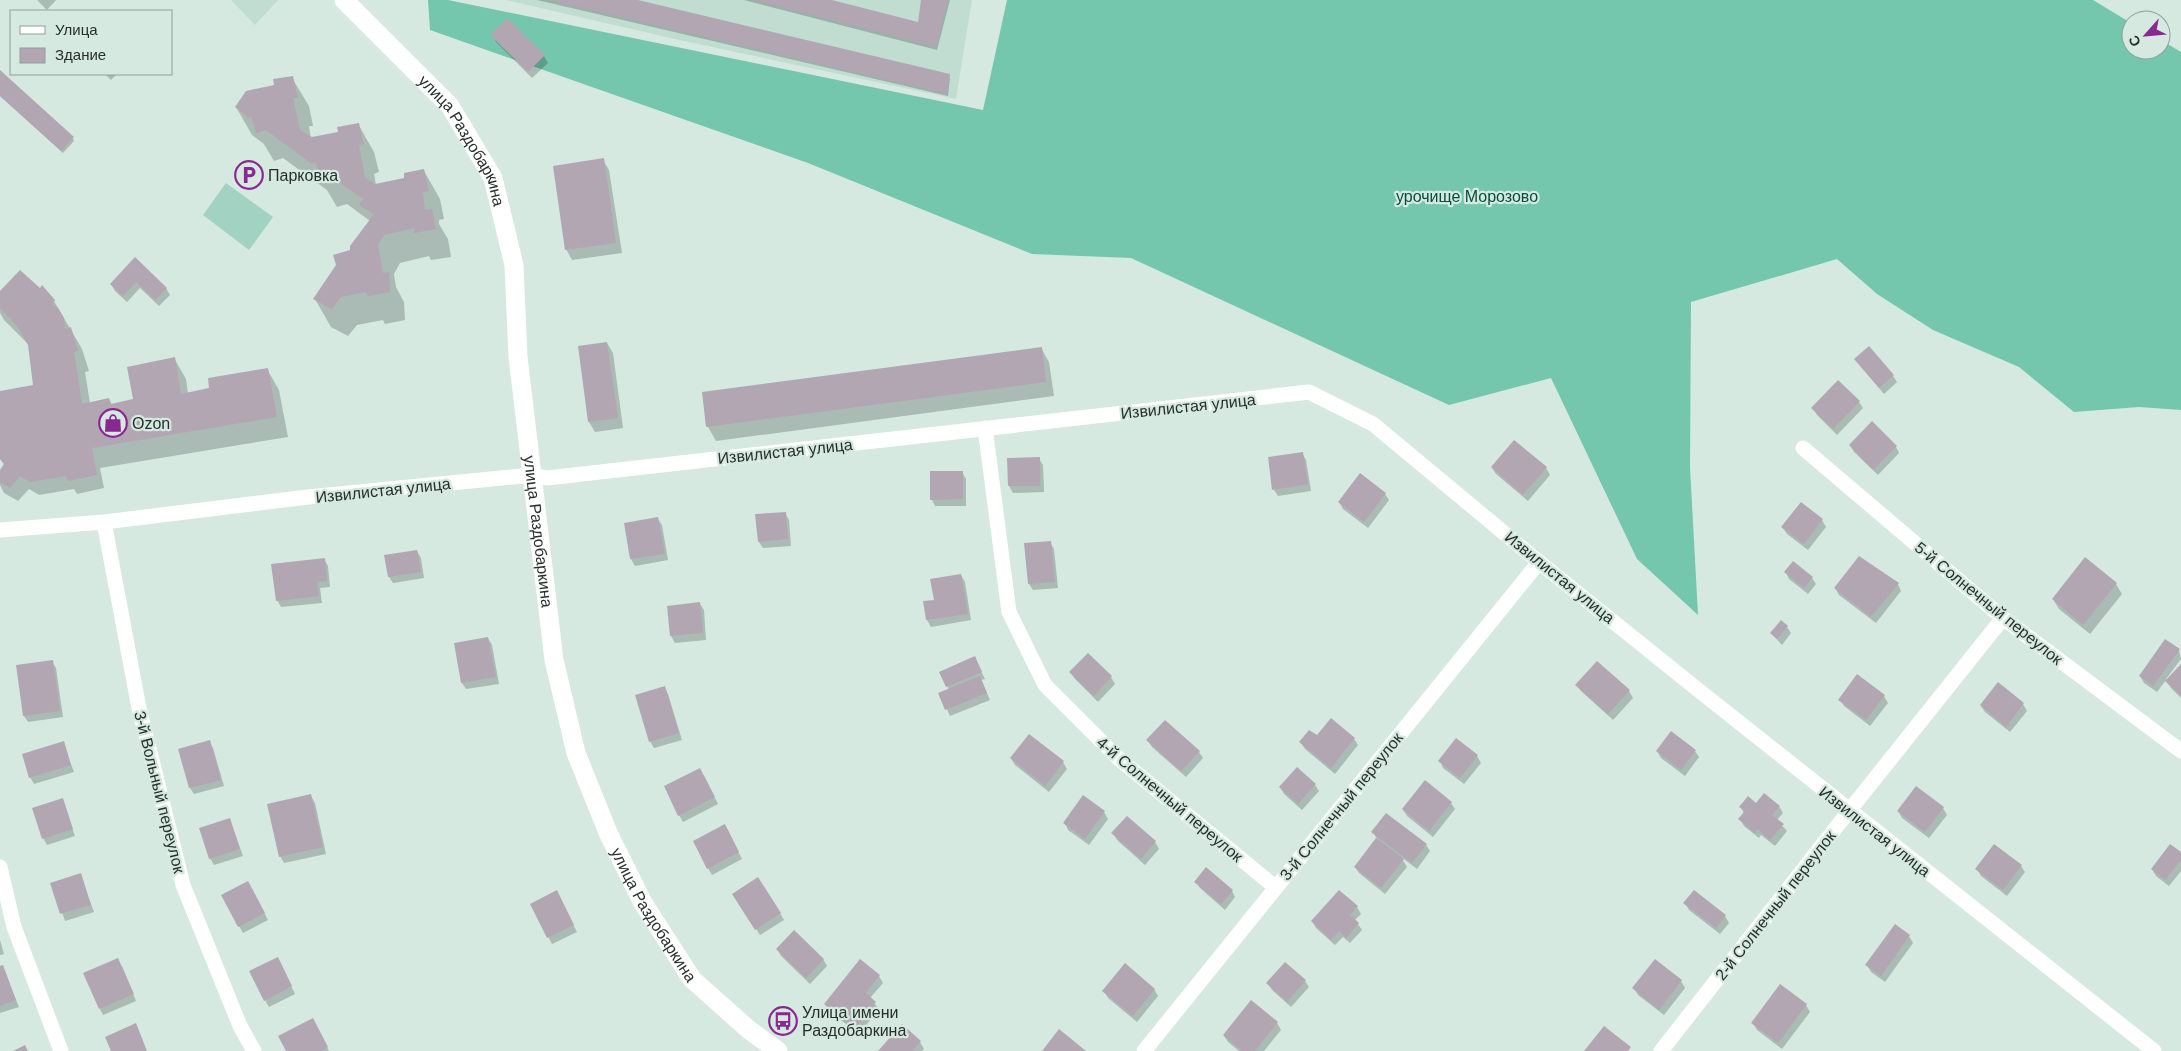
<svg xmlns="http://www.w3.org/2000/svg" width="2181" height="1051" viewBox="0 0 2181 1051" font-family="Arial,sans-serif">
<rect width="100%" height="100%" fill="#d5e9e1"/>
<!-- built -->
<path fill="#c1ddd2" d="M231,0H278L255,25Z
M506,0H972L956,99L679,40Z"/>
<!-- green -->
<path fill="#a2d2c1" d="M226,183L273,217L249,250L203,215Z"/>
<!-- forest -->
<path fill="#74c7ac" d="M428,0H448L983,110L1007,0H2093L2131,23V50H2161V40L2181,52V410L2139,407L2074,412L2019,367L1933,330L1877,294L1837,259L1691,302L1690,467L1698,615L1637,559L1551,378L1449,405L1131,258L1032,254L808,163L430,30Z"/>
<!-- shadow -->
<path fill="#0003" d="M37,0H56L47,10Z
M537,0H633L949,75L950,78L948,96Z
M744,0H827L919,24L922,0H950L937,50Z
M507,20L544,56L548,63L532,78L496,42L492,35Z
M0,71L73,138L74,141L63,153L0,96Z
M105,74H117L111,80Z
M292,78L309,106L313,126H309L311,139L339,133L358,124L374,152L379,172L374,174L376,185L406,179L424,171L440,199L444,219L439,220V224L448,239L451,257L431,260L429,256L400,263L394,274L396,287L404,302L405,320L385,324L383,320L357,325L348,336L331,327L315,299L352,250L370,221L347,204L337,207L327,190L283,158L274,161L264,144L252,135L236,107Z
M603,160L609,170L622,253L572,260L566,249Z
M135,259L166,288L170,295L159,306L140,288L127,302L115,291L111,284Z
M0,293L54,301L82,349L89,371L85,372L90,403L109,399L112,405L134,400L174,358L186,379L188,394L210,389L267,369L279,390L288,437L100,468L104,488L77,494L74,489L39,495L29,489L18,501L4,493L0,485V473L4,466L0,452V392L35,391L30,346L4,320L0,313Z
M607,343L613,353L623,428L595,432L589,422Z
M1041,348L1049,362L1054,396L716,441L708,427L703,393Z
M1855,359L1893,376L1897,382L1884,394Z
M1859,402L1863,408L1837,435L1817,415L1813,408Z
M1850,445L1896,447L1899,453L1878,475L1854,452Z
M1302,453L1306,460L1311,491L1278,496L1274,490Z
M1008,459H1039L1043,465L1044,492L1013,493L1009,486Z
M1492,468H1546L1550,475L1528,501L1496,474Z
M962,472L966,479V506H935L932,500Z
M1385,494L1389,500L1368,528L1343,509L1339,502Z
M785,513L789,520L791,546L763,548L759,542Z
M658,519L662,525L668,560L635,566L631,559L625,524Z
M1822,520L1826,527L1808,550L1787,534L1783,528Z
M1050,542L1054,549L1058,588L1033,590L1029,584Z
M417,551L421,558L424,578L393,583L389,577Z
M324,559L328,566L330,587L320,588L322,603L281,607L277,600Z
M2085,559L2116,584L2122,594L2090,634L2059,609L2053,599Z
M1786,572L1812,578L1816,584L1808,594L1789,579Z
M961,575L965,582L971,620L931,627L927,620L924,602L935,601Z
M1898,584L1901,591L1876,623L1839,595L1835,588Z
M700,604L704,610L706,640L675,643L671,636Z
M1787,627L1791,633L1782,645L1771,633Z
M488,638L492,645L499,684L466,689L462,683Z
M2179,650L2181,659L2166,679L2168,680L2181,666V698L2171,688L2166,680L2157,692L2144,683L2140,676Z
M1088,655L1111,677L1115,684L1098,702L1075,679L1071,673Z
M52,662L56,668L63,717L28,722L24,716Z
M978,665L985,679L981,680L990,700L950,716L940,694L949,690L941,673Z
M1998,684L2023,704L2027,711L2010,732L1985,712L1981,706Z
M1577,685L1629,691L1633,698L1613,720L1581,691Z
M664,688L668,694L682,740L654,748L650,741Z
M1884,696L1888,703L1870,726L1844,706L1840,700Z
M1317,737L1354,739L1358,745L1335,774L1305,749L1301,743Z
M1148,740L1199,752L1203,758L1186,777L1152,747Z
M209,742L213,748L224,786L194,794L190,788L180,750Z
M63,743L74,772L34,784L30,777Z
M1657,751H1695L1699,757L1685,776L1661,758Z
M1477,756L1481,763L1464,784L1443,768L1440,761Z
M1011,758L1063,762L1067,769L1049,792L1015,765Z
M704,776L718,804L683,822L679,815Z
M1315,785L1319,791L1302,810L1284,794L1280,787Z
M311,796L315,803L326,854L284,863L280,856Z
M62,800L75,836L47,845L43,838Z
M1451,803L1455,809L1433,837L1407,816L1403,810Z
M1756,805L1779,806L1783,813L1777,820L1787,831L1775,846L1761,835L1759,838L1744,826L1740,819L1744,814L1741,807Z
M1943,808L1947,815L1929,838L1902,818L1898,811Z
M1104,812L1108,819L1089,845L1068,830L1065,823Z
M1127,817L1155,842L1159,849L1145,865L1117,840L1113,833Z
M230,820L243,856L214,865L210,858Z
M1373,832L1426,845L1430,851L1417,869L1401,857L1407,867L1385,894L1359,873L1355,867L1377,839Z
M728,833L742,859L712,875L708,868Z
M2181,854V871L2169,886L2156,876L2152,869Z
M2021,866L2025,872L2007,896L1981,876L1977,869Z
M80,875L94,912L65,921L52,884Z
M1196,882L1232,891L1235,897L1225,910L1200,888Z
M252,889L268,920L243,933L239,926Z
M560,899L577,932L552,944L532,905Z
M738,901L780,913L784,920L760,935Z
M1685,903L1725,916L1729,923L1720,934L1689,910Z
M1357,907L1361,914L1355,920L1362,930L1350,943L1343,937L1335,945L1316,928L1312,921Z
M1895,926L1909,936L1913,943L1885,982L1871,972L1867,965Z
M0,940L4,954L0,955Z
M777,949L823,959L827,966L810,984L781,956Z
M860,960L879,976L883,983L870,998L879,1009L859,1034L829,1011L825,1004Z
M1655,961L1681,981L1685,988L1664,1015L1638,995L1634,988Z
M281,965L295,994L269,1007L265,1000Z
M2,966L19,1007L0,1013V967Z
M122,966L136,1001L103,1015L100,1009Z
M1305,981L1309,987L1291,1007L1272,990L1268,983Z
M1154,989L1158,996L1137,1022L1108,998L1104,991Z
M1251,1002L1277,1023L1281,1030L1264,1051H1239L1228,1042L1224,1036Z
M1806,1005L1810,1012L1782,1049L1757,1030L1753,1023Z
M316,1026L329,1051H288Z
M902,1026L920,1042L924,1049L922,1051H880Z"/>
<!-- building -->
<path fill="#b3a6b3" d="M549,0H638L950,74L947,94Z
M754,0H832L918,22L921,0H948L936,47Z
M507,18L545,55L528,72L490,35Z
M0,70L74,137L61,151L0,96Z
M293,76L298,98H293L300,130L312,137L338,132L337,127L359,123L364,144L359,145L365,178L375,184L404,178V173L424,169L429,191L423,192L425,210L432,209L436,229L414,233V228L384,235L378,245L383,273L389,272L390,292L368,296L366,292L341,297L332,309L313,299L336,265L333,255L350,250V246L374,214L359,205L363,199L330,176L319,179L316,162L312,164L266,130L256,133L251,117L249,118L235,107L246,91L274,85L273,79Z
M604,158L616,243L565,250L553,166Z
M135,257L167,288L155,300L136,282L123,296L110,284Z
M20,270L40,288L42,285L55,300L52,304L58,308L64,318L65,329L71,327L78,351L74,352L82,404L109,398L111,404L133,399L127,367L175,357L181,394L209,388L208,378L268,368L277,417L92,448L97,475L68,481L66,476L30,482L20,476L10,488L0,482V470L4,464L0,459V391L33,385L28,345L17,326L0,308V291Z
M607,342L618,418L588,422L578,346Z
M1869,346L1894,375L1879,388L1854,359Z
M1042,347L1046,382L706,427L702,392Z
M1838,380L1860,401L1833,429L1811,408Z
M1872,421L1897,446L1873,470L1849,445Z
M1514,440L1547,467L1523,495L1491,467Z
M1303,452L1308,484L1272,490L1268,457Z
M1040,457V486H1008L1007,458Z
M930,471H963V499L930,500Z
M1360,473L1386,493L1364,522L1338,502Z
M1801,502L1823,519L1804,544L1781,527Z
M786,512L788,539L758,542L755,514Z
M658,517L665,554L630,559L624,523Z
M1051,541L1055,582L1028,584L1024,543Z
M417,550L421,572L388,577L384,555Z
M1859,556L1899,583L1871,617L1834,588Z
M2085,557L2117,583L2083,625L2052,599Z
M325,558L327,581L317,582L319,596L276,601L271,564Z
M1793,561L1813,577L1804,588L1784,572Z
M961,574L968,614L926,620L923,601L934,600L930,579Z
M700,602L703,633L670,636L667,606Z
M1781,620L1788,626L1777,639L1770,633Z
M488,637L496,677L461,683L454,643Z
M2165,639L2180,649L2153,686L2139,676Z
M1088,653L1112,676L1094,696L1069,672Z
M975,656L982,672L946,687L939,672Z
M53,660L60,711L23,716L16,665Z
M1597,661L1630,690L1608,714L1575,685Z
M2181,664V696L2165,681Z
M1857,674L1885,695L1866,720L1838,700Z
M980,676L987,693L945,710L938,693Z
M1998,682L2024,703L2006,727L1980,705Z
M665,686L679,733L649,742L635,695Z
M1331,718L1355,738L1331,768L1299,742L1309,730L1317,735Z
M1165,720L1200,751L1181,771L1146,740Z
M1671,731L1696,750L1681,770L1656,751Z
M1029,734L1064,761L1045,786L1010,758Z
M1456,738L1478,755L1460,778L1438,761Z
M210,740L221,780L189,788L178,749Z
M64,741L71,765L29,778L22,754Z
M1297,767L1316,784L1298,804L1279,787Z
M700,768L715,797L678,816L664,786Z
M1425,780L1452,802L1429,831L1402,809Z
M1916,786L1944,807L1925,832L1897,811Z
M1764,793L1780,806L1772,815L1784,824L1770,840L1757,829L1755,833L1738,819L1745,811L1739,807L1748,796L1756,803Z
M311,794L323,847L279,857L267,804Z
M1083,795L1105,811L1085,839L1063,823Z
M63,798L73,829L42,839L32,808Z
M1386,813L1427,844L1412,863L1371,832Z
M1127,816L1156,841L1141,859L1111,833Z
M230,818L240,849L209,859L199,828Z
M725,824L739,852L707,869L693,841Z
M1376,838L1404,859L1381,888L1354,867Z
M1994,844L2022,865L2003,890L1975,869Z
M2170,844L2181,852V860L2165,880L2151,869Z
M1206,867L1233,890L1221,904L1194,882Z
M81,873L91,905L60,914L50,883Z
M758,877L781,913L755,930L732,894Z
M248,881L265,913L238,927L221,895Z
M557,890L574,925L547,938L530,904Z
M1339,890L1358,906L1350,915L1359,923L1346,938L1339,931L1331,940L1311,921Z
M1694,890L1726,915L1716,928L1683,903Z
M1895,924L1910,935L1881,976L1865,965Z
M794,930L824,959L806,978L776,949Z
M278,957L292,986L264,1001L249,971Z
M118,958L134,994L99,1009L83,973Z
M860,959L880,975L866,993L876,1002L855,1029L824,1004Z
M1655,959L1682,980L1659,1010L1632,988Z
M1285,962L1306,980L1287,1002L1266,983Z
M1125,963L1155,989L1133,1016L1102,991Z
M3,965L16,1000L0,1006V966Z
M1780,984L1807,1004L1778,1043L1751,1023Z
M1251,1000L1278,1022L1255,1051H1242L1223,1035Z
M313,1018L328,1047L321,1051H286L278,1036Z
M136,1023L147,1051H111L105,1037Z
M902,1024L921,1041L912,1051H878Z
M1604,1026L1631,1047L1628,1051H1584Z
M1059,1029L1086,1051H1042Z
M25,1045L28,1051H13Z"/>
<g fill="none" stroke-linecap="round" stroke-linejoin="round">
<!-- minor -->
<path stroke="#fff" stroke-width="15" d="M985,428L1009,612L1045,685L1118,758L1275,887
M1803,448L2003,618L2181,751
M104,522L139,708L183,885L240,1026L254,1051
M0,530L104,522L308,497L532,475L547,478L1309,392L1373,424L1539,562L1697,689L2154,1051
M0,867L14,927L61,1051
M1144,1051L1539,562
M1661,1051L1849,811L2003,618"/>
<!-- tertiary -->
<path stroke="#fff" stroke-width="19" id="s1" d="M344,0L450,106L493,178L514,265L518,357L554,660L576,753L609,835L643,903L692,979L748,1029L778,1051"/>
</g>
<!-- icons -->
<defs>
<symbol id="parking-ring" viewBox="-11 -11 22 22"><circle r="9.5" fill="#d5e9e1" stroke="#8a2891" stroke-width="1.5"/><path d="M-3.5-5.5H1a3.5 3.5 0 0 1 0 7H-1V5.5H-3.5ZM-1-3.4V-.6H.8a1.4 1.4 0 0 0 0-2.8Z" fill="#8a2891"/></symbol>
<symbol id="shop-ring" viewBox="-11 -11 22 22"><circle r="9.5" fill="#d5e9e1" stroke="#8a2891" stroke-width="1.5"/><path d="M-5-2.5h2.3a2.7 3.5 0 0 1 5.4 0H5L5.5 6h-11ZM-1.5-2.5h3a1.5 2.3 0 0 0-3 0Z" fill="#8a2891"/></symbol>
<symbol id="bus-ring" viewBox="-11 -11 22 22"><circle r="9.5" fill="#d5e9e1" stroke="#8a2891" stroke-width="1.5"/><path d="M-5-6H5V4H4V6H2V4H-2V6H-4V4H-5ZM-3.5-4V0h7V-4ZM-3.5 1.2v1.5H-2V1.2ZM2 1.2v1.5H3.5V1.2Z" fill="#8a2891"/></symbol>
</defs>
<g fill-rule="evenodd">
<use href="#parking-ring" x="233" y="159" width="32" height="32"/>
<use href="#shop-ring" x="97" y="407" width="32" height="32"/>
<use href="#bus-ring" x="767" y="1005" width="32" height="32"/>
</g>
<g text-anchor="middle" stroke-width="4.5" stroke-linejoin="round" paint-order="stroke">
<!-- street labels -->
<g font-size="16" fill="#272f2c" stroke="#d5e9e1">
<text dy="6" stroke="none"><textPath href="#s1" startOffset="186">улица Раздобаркина</textPath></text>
<text transform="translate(1188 406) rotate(-6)" y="6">Извилистая улица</text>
<text transform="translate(785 451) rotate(-6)" y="6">Извилистая улица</text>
<text transform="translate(383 490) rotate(-6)" y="6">Извилистая улица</text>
<text dy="6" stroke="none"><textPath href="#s1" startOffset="591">улица Раздобаркина</textPath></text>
<text transform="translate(1560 577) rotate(39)" y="6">Извилистая улица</text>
<text transform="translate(1989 603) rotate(39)" y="6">5-й Солнечный переулок</text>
<text transform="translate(160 792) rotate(76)" y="6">3-й Вольный переулок</text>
<text transform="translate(1170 799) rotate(40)" y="6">4-й Солнечный переулок</text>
<text transform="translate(1341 806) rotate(-51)" y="6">3-й Солнечный переулок</text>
<text transform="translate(1875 831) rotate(38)" y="6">Извилистая улица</text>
<text transform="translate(1775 905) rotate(-52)" y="6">2-й Солнечный переулок</text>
<text dy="6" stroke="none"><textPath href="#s1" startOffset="996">улица Раздобаркина</textPath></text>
</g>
<!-- poi labels -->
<g font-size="16" fill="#272f2c" stroke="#d5e9e1" text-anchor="start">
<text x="268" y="181">Парковка</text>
<text x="132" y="429">Ozon</text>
<text x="802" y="1018">Улица имени<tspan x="802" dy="18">Раздобаркина</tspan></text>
</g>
<!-- park labels -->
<g font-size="16" fill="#034e3c" stroke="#d5e9e1">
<text x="1467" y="202">урочище Морозово</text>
</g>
</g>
<!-- legend -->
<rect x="10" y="10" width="162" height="65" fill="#d5e9e1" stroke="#8f9f99"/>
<rect x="20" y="26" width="25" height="8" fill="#ffffff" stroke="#8f9f99"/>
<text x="55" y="35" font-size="15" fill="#272f2c">Улица</text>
<rect x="20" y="48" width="25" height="15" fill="#b3a6b3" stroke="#8f9f99"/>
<text x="55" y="60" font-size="15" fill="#272f2c">Здание</text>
<!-- north arrow -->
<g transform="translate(2146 35) rotate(243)"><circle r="24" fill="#d5e9e1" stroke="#8f9f99"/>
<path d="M0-4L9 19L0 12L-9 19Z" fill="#8a2891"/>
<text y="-8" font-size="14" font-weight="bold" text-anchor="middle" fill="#272f2c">С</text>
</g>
</svg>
